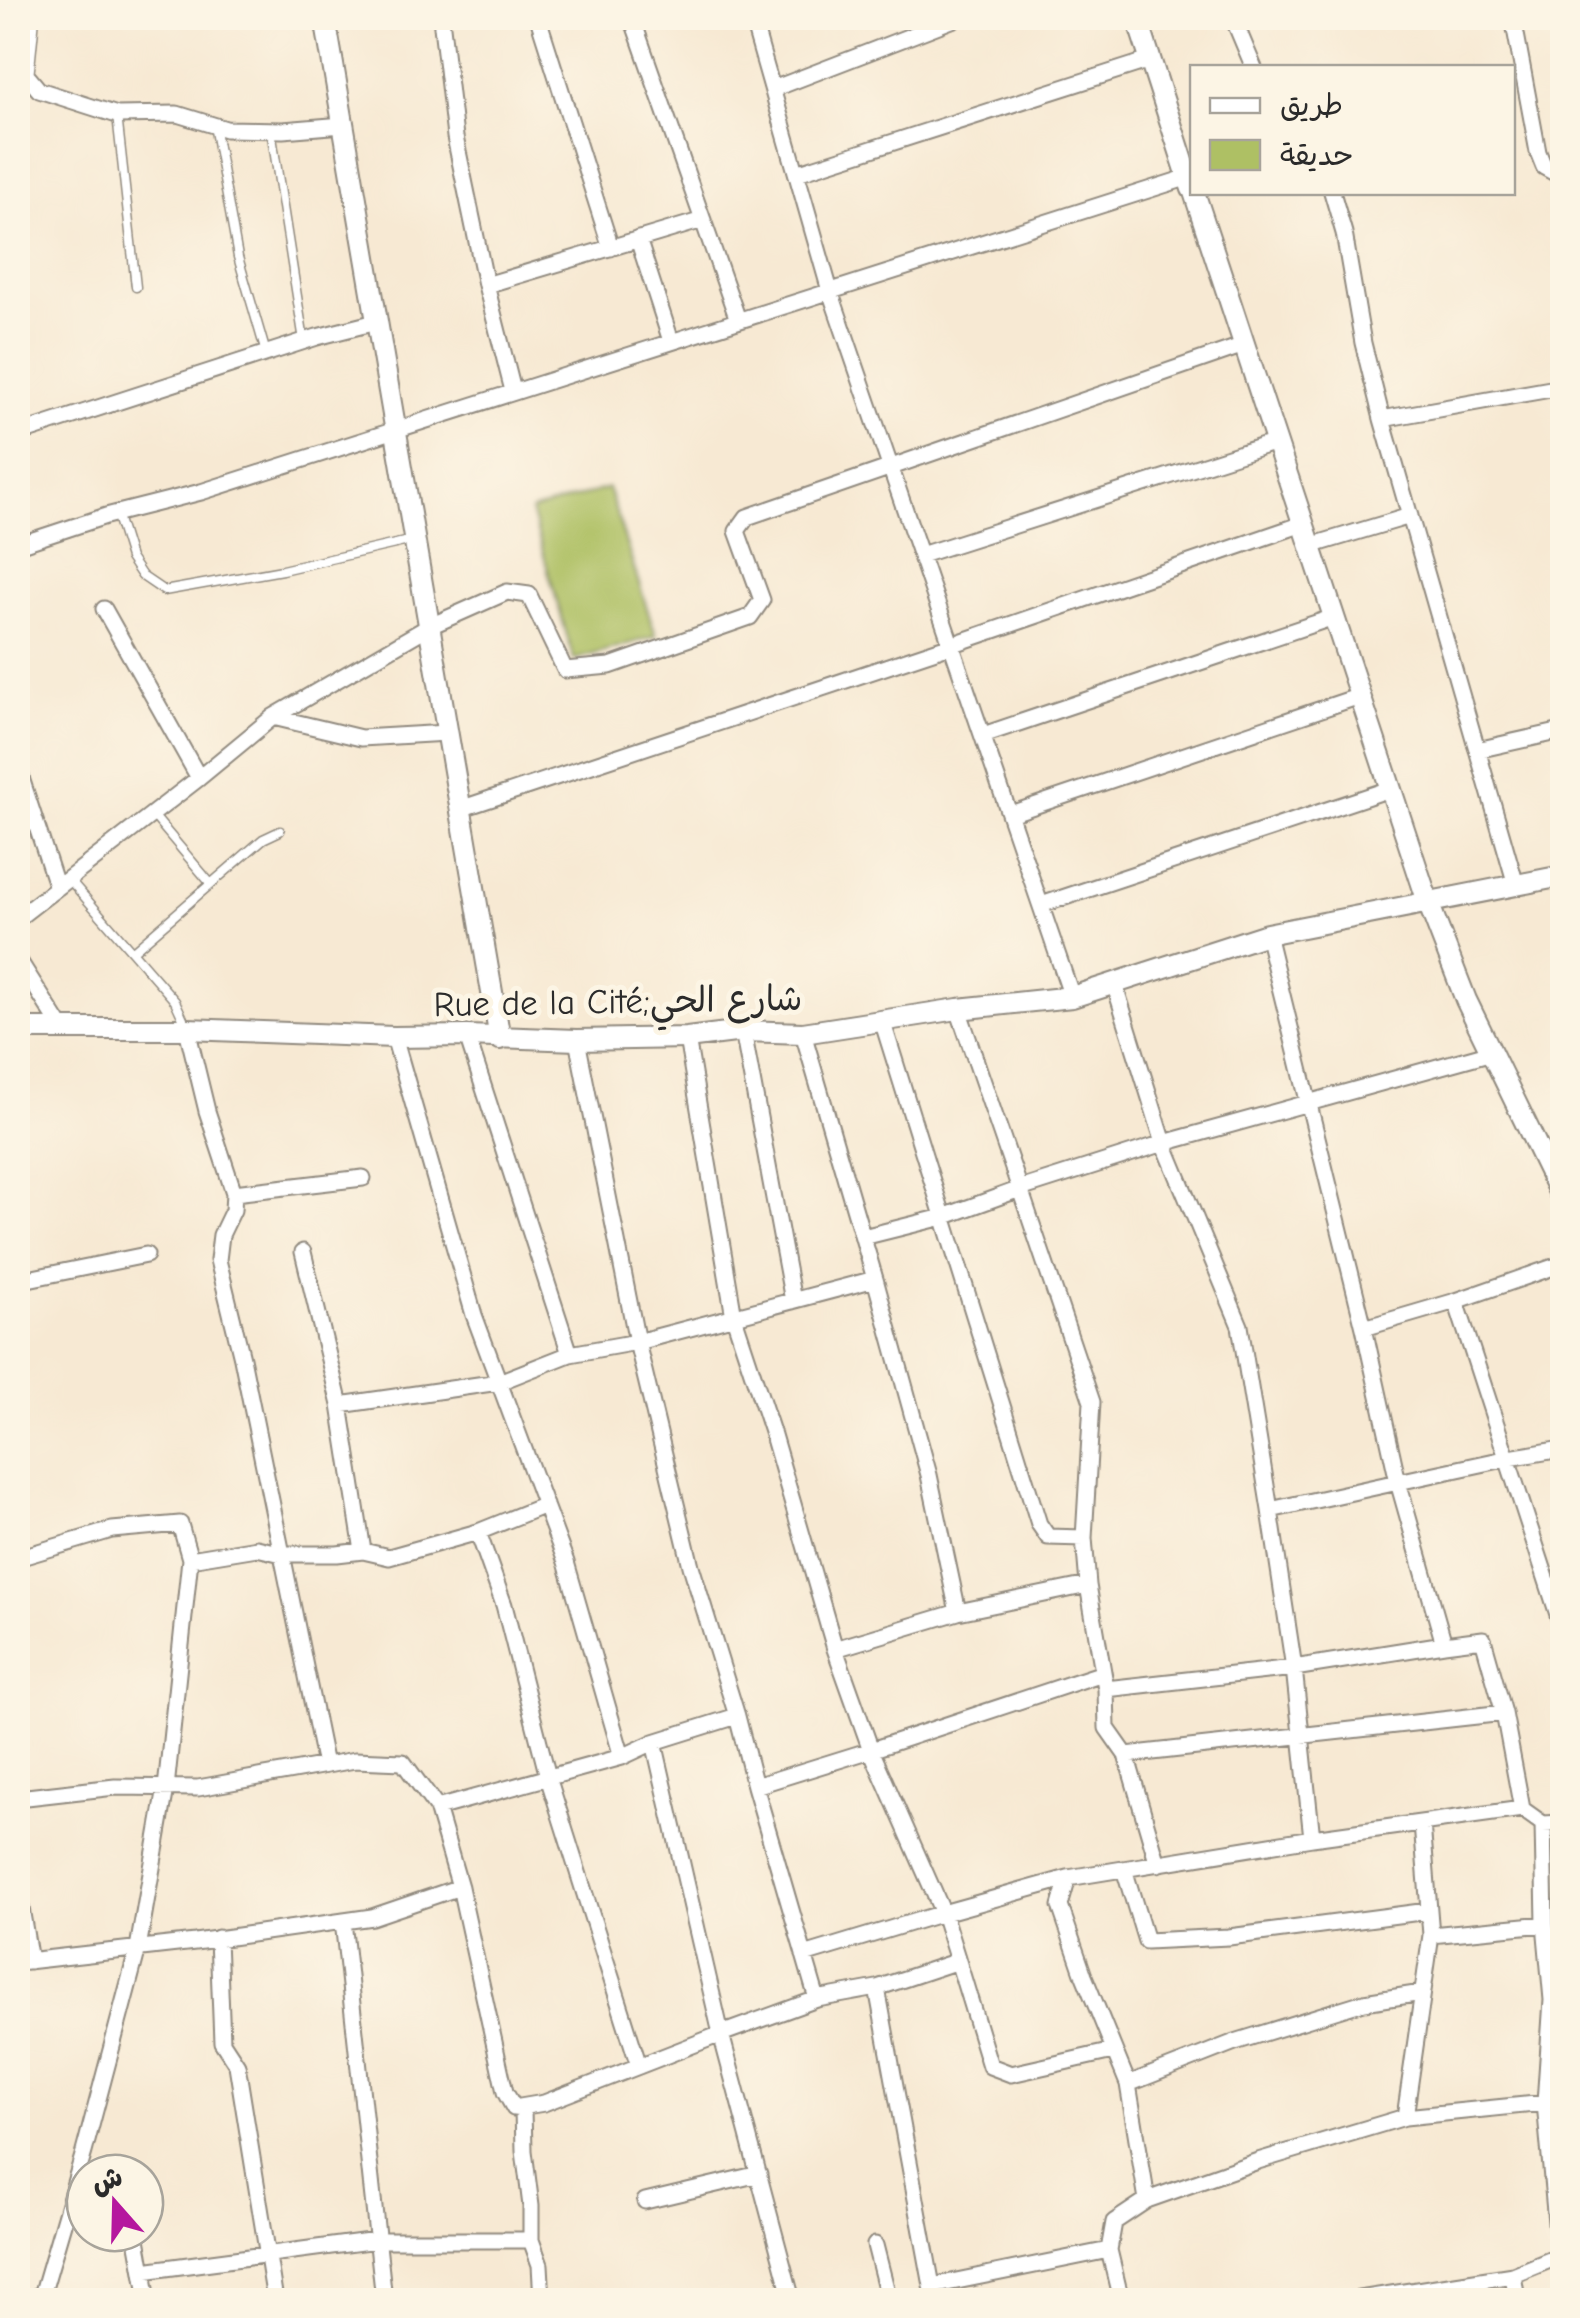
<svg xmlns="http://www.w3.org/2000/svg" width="1580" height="2318" viewBox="0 0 1580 2318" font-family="'Comic Neue','Playpen Sans Arabic',sans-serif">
<rect width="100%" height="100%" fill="#fcf5e5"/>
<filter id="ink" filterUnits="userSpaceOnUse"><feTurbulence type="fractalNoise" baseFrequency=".01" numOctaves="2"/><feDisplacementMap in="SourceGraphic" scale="20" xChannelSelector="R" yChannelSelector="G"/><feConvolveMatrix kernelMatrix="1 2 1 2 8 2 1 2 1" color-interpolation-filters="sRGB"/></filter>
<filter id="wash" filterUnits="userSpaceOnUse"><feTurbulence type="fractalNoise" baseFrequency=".0048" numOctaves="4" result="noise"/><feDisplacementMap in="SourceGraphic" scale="40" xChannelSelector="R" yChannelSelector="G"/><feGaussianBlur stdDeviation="2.25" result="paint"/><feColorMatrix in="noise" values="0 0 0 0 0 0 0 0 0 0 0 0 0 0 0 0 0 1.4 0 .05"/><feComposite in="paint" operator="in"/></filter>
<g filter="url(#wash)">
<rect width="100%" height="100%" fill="#f7e9d3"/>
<!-- green -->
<path fill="#aec064" stroke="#6c7648" stroke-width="2.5" d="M608,488L656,636L574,660L531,511Z"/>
</g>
<g filter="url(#ink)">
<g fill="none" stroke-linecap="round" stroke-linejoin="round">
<defs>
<path id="service" d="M29,78L35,18
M117,115L136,287
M214,125L238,257L266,353
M271,130L304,341
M116,513L130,558L142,576L164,591L282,570L413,540
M152,814L211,884
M69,879L175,1001L186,1025
M133,951L263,839L280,831"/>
<path id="minor" d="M441,18L455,137L486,285L513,391
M538,18L611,248
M632,18L738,320
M752,18L830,291L1072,997
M1233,18L1254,68
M1513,18L1538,152L1544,167L1562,177
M18,74L29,78L39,90L117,115L177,114L226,129L283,130L343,125
M773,89L957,18
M797,173L1150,60
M1332,192L1344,233L1363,343L1382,419L1516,885
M638,239L671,341
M486,285L703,220
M1382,419L1562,387
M18,434L317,337L376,322
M18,545L106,516L201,492L1192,176
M1310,546L1410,516
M921,555L1276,442
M104,609L199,778
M273,717L361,738L447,733
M983,735L1334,617
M1477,750L1562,731
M18,759L22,781L57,888
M460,809L951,645L1303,524
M1010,814L1360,696
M1041,905L1390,789
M18,918L199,778L273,717L428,627L507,592L529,595L565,670L610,666L750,617L762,600L737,531L747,517L1244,345
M1267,934L1364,1328L1398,1482L1509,1458L1562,1449
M18,959L62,1029
M1114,983L1164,1143L1240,1326L1270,1510
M882,1020L1039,1524L1048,1537L1084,1538
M187,1029L207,1111L234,1193L233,1210L221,1235L218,1260L242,1358L325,1765
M743,1031L793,1301
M803,1033L875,1279
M394,1037L474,1315L566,1562L622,1757
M687,1038L734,1317L773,1435L835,1649L871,1750L1103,1673
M577,1040L637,1342L691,1566L737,1716
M234,1193L363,1178
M863,1237L943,1217L1020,1189L958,1009
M303,1252L340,1405L363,1551
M18,1281L146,1255
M1456,1301L1562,1627
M1364,1328L1456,1301L1562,1264
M570,1354L637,1342L875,1279L929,1475L958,1612
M340,1405L499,1382L570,1354L467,1036
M1398,1482L1444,1644L1294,1668L1270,1510Z
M478,1532L504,1605L548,1777L639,2066
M18,1558L112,1530L180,1524L190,1559L166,1788L138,1948L84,2152L43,2292L32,2300
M190,1559L257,1548L282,1554H337L363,1551L389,1557L478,1532L545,1505
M1088,1585L1084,1538L1092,1402L1020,1189L1164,1143L1492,1052
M1444,1644L1483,1639L1504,1713
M835,1649L958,1612L1088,1585L1106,1689L1294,1668L1312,1838
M1106,1689L1107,1728L1126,1755
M755,1786L817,1999
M18,1798L115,1787L198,1788L355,1760L403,1762L437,1808L460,1887L505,2092L514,2108L523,2109L524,2151L531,2206V2240L540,2265L542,2300
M437,1808L622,1757L654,1742
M1422,1823L1431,1935L1545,1924
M1543,1824L1545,1924L1552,2000L1545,2103L1562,2097
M1158,1864L1126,1755L1504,1713L1522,1809
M1124,1869L1146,1941L1229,1937L1428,1911
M1068,1878L1060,1906L1084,1976L1128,2084
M18,1890L30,1961
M343,1921L384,2300
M1431,1935L1405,2117L1545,2103L1559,2255
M218,1938L222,2042L237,2065L275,2300
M958,1961L990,2066L1011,2074L1113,2051
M18,1962L195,1942L372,1917L460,1887
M514,2108L544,2103L721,2034L654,1742L737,1716L755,1786L871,1750L943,1913L804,1955
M124,2171V2173
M1147,2200L1128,2084L1235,2042L1364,2002L1422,1993
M645,2201L759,2174
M136,2233L148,2300
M875,2245L889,2300
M1109,2250L1114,2222L1147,2200L1258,2161L1405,2117
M143,2271L377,2240H531
M932,2286L877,1988L958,1961L943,1913L1068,1878L1312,1838L1522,1809L1543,1824L1562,1823
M792,2300L721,2034L817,1999L877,1988
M937,2300L932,2286L1109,2250L1121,2300
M1353,2300L1513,2275
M1517,2300L1513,2275L1562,2255"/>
<path id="tertiary" d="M325,18L500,1039
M1137,18L1192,189
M1194,192L1428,902L1466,1000L1562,1198
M18,1029H187L394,1037L467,1036L577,1040L687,1038L743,1031L803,1033L958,1009L1072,997L1267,934L1562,876"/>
</defs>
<!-- service casing -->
<use href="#service" stroke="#918a7f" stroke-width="11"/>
<!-- minor casing -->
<use href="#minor" stroke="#918a7f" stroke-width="19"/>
<!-- tertiary casing -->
<use href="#tertiary" stroke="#918a7f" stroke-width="24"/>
<!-- service -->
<use href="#service" stroke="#fff" stroke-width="8"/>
<!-- minor -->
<use href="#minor" stroke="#fff" stroke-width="15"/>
<!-- tertiary -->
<use href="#tertiary" stroke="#fff" stroke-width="20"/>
</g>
</g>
<g text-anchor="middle" stroke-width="10" stroke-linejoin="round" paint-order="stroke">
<!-- street labels -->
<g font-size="35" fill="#2b2b2b" stroke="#fcf5e5">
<text transform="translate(618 1001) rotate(-1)" y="12">Rue de la Cité;شارع الحي</text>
</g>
</g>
<!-- margin -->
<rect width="1580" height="2318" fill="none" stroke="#fcf5e5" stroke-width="60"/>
<!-- legend -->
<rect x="1190" y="65" width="325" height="130" fill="#fcf5e5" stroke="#a8a49b" stroke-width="2.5"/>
<rect x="1210" y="98" width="50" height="15" fill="#ffffff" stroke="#a8a49b" stroke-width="2.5"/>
<text x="1280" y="115" font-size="30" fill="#2b2b2b">طريق</text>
<rect x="1210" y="140" width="50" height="30" fill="#aec064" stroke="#a8a49b" stroke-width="2.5"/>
<text x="1280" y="165" font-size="30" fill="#2b2b2b">حديقة</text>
<!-- north arrow -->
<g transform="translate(115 2203) rotate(340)"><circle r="48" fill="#fcf5e5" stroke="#a8a49b" stroke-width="2.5"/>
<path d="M0-8L18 38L0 25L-18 38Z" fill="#b5179e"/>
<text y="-15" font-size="28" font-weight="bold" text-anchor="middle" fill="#2b2b2b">ش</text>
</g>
</svg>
